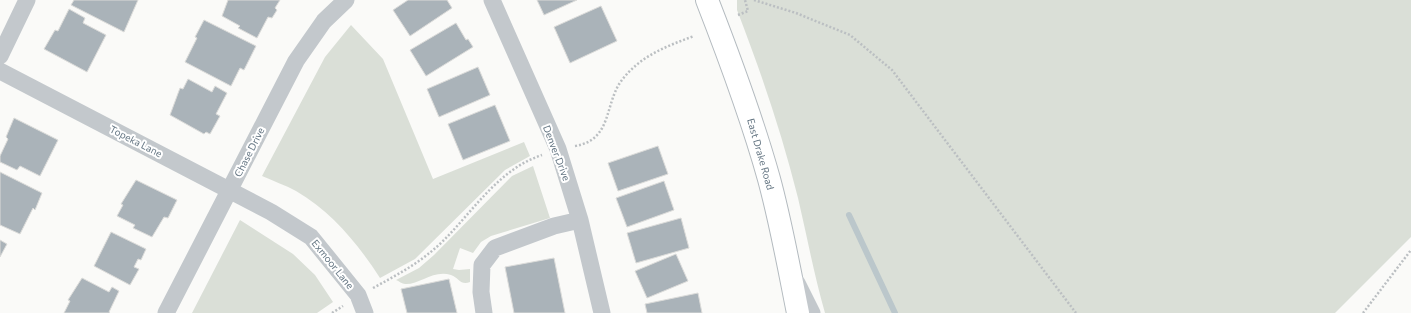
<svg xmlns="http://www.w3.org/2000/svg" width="1411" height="313" viewBox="0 0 1411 313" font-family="Commissioner,sans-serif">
<rect width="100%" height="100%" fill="#fafaf8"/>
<!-- green -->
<path fill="#dadfd7" d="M737,0H1411V237L1335,313H825C814,275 807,236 798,198C782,134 761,72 737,10Z
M351,25L383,59L433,179L524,142L530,156L505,170L415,259L380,278C358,244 332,212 296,191C285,185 273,181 262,176L325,57Z
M533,166L550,218L491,236L481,242L473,253L460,248L453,269L459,270L470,269V282C461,286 459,278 451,275C434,269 419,285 405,284C402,284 399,281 396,280L419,268L434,255L512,176Z
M240,220L293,254L315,275L333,302L317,313H192Z"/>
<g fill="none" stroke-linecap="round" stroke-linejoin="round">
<!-- stream -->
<path stroke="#bbc7cb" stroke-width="6" d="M849,215L895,313"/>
</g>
<!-- building -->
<path fill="#aab3b9" stroke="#dcdcda" d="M74,0H138L124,32L71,5Z
M228,0H280L275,8L277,10L272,18L268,17L257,38L238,28L240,26L222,16Z
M408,0H447L452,8L410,36L393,10Z
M537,0H577L544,15Z
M601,6L617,41L570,63L554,27Z
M69,9L85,18L83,23L106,35L87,72L44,49L55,30L58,31Z
M204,20L256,46L244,70L240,68L231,86L185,62L197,38L195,37Z
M456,23L466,40L468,39L473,47L426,76L410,50Z
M478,67L490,95L439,117L427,89Z
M188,79L212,92L215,86L227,93L216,114L220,116L210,134L206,132L204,134L170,115L180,88L183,89Z
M495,105L510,141L463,160L448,124Z
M14,118L58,140L40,176L20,166L17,170L0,162V156L8,139L6,137Z
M658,146L668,174L618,191L608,163Z
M0,172L42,193L35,210L33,208L20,234L0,225Z
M136,180L177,200L168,218L164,217L152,237L133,228L135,225L117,216L123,205L121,204Z
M664,181L674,210L627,227L616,198Z
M681,218L689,248L636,263L627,233Z
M111,232L146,249L141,260L138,259L134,267L139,269L130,285L94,266Z
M0,240L7,244L0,257Z
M676,254L688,281L647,298L635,271Z
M554,258L565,313H514L505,267Z
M82,278L109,292L112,287L119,291L109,312L110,313H64L70,301L68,300Z
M449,279L457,313H407L401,289Z
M698,293L702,313H647L645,304Z"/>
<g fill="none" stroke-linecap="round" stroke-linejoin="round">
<defs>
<path id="secondary" d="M707,0C730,59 752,118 769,179C781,223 789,268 798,313"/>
</defs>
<!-- secondary casing -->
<use href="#secondary" stroke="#b3babf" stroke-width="24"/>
<!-- path -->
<path stroke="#bbbfc2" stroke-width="2.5" stroke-dasharray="2 2" stroke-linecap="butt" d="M754,0L796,13L850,35L892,70L1076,313
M738,15L748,11L745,0
M575,146C613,140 604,103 622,80C640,56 667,46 694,36
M373,288C399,274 423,261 444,240C474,210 499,169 542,155
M332,313L343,306
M1363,313L1411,250"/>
<!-- street -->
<path stroke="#c3c8cc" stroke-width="17" d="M492,0L558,149L580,220L602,313
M0,56L27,0
M0,71L271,212L311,237L358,295L365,313
M797,283L812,313
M166,313L296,61L324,21L346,0
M484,313L481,292L482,265L495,248L554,226L580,220"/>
<!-- secondary -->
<use href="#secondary" stroke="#fff" stroke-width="22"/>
</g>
<g text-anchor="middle" stroke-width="4" stroke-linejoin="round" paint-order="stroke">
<!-- street labels -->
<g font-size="10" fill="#657683" stroke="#fff">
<text transform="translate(136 141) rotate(27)" y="4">Topeka Lane</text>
<text transform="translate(249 152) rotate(-63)" y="4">Chase Drive</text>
<text transform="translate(557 153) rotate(69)" y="4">Denver Drive</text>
<text transform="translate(761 154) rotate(74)" y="4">East Drake Road</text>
<text transform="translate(333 264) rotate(51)" y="4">Exmoor Lane</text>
</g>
</g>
</svg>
